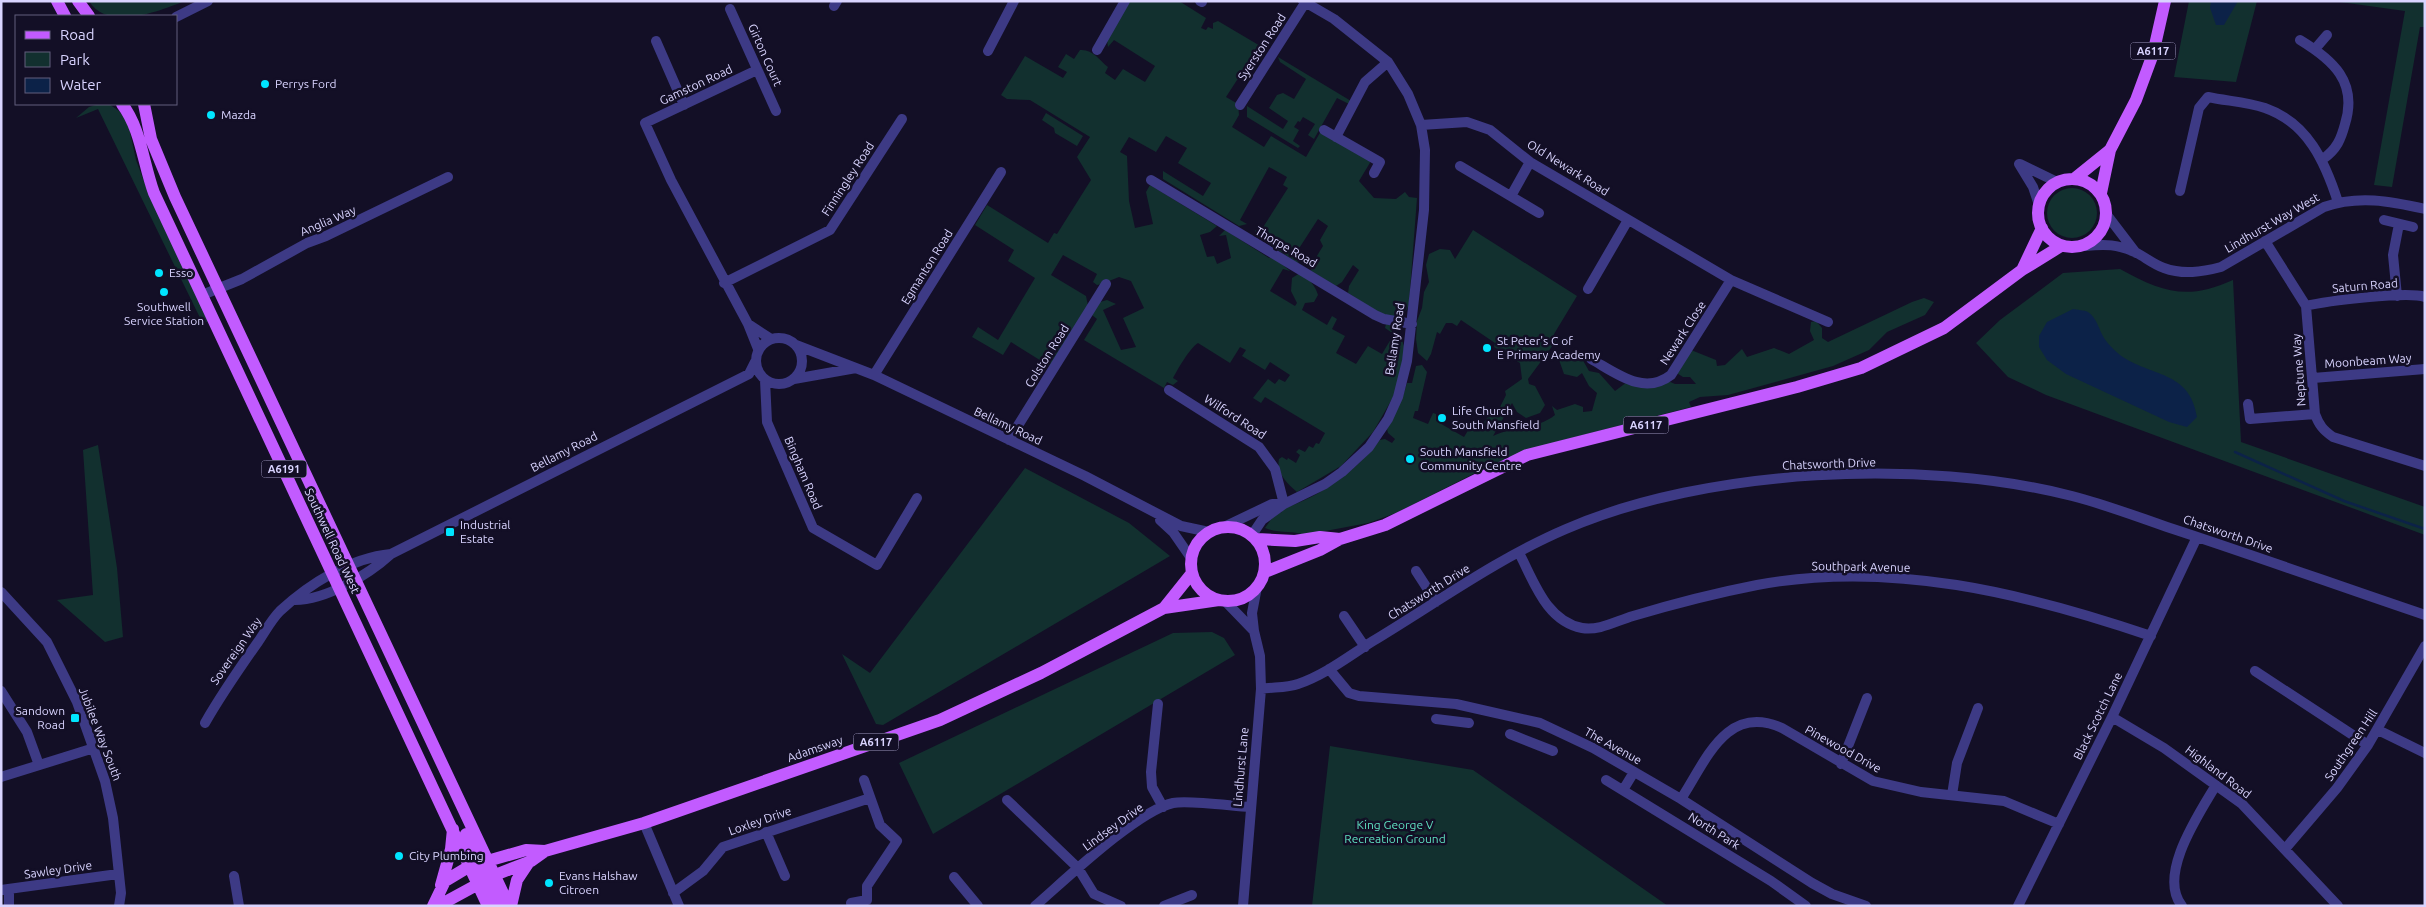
<svg xmlns="http://www.w3.org/2000/svg" width="2426" height="907" viewBox="0 0 2426 907" font-family="Ubuntu,sans-serif">
<rect width="100%" height="100%" fill="#130f26"/>
<!-- green -->
<path fill="#12302f" d="M89,1H185C159,11 108,32 89,1Z
M1130,1H1179L1206,18L1201,28L1206,30L1208,27L1213,29V23L1218,21L1267,50L1254,71L1251,70L1237,80L1226,97L1238,104L1239,115L1232,127L1264,147L1271,136L1306,157L1321,131L1371,161L1359,181L1374,198L1396,199L1405,192L1409,197L1417,198L1409,303C1402,335 1364,302 1348,293L1349,286L1359,270L1353,265L1342,282L1336,286L1311,271L1312,264L1323,246L1320,240L1328,226L1318,219L1296,253L1302,258L1298,263L1256,236L1255,230L1260,232L1288,188L1283,185L1287,177L1269,167L1240,220L1247,224L1239,226L1163,179V171L1203,196L1211,183L1178,163L1187,148L1166,136L1156,152L1129,137L1120,152L1127,156L1129,201L1135,228L1153,224L1146,192L1150,185L1217,226L1210,232L1200,235L1207,257L1214,256L1217,264L1231,258L1226,235L1219,236L1225,230L1269,258L1273,256L1290,271L1283,269L1270,291L1295,306L1297,303L1291,291L1292,278L1300,273C1309,279 1315,285 1318,295L1314,302L1305,303L1302,310L1327,325L1332,316L1337,319L1332,329L1345,336L1336,353L1356,364L1368,346L1382,354L1394,334L1385,328L1386,324L1400,327L1398,337L1402,340L1405,349L1396,392L1373,432L1341,466L1297,492C1287,483 1276,473 1279,459L1282,457L1287,460L1288,458L1296,463L1300,455L1296,452L1299,449L1305,452L1309,446L1313,448L1316,443L1319,444L1325,433L1265,397L1261,403L1253,398L1268,379L1275,384L1279,379L1285,382L1290,375L1270,362L1265,370L1242,356L1246,350L1240,347L1230,363L1198,343C1189,349 1178,369 1173,378L1178,381L1173,385L1167,382L1164,388L1084,340L1097,319L1092,315L1100,302L1107,300L1116,304L1103,310L1121,350L1136,347L1123,318L1144,308L1131,281L1119,277L1109,281L1105,279L1102,284L1097,285L1093,282L1097,274L1063,255L1051,275L1086,296L1088,306L1051,367L1011,342L1003,355L972,337L978,327L998,340L1035,278L1008,261L1014,250L975,225L987,205L1048,243L1054,233L1057,234L1091,180L1077,157L1090,137L1030,100L1007,99L1001,95L1025,56L1063,78L1067,72L1058,67L1066,54L1074,59L1080,50C1093,49 1099,60 1108,67L1105,73L1115,80L1123,69L1145,82L1155,66L1114,40L1108,47L1107,40Z
M2189,1H2257L2236,82L2174,77Z
M2333,1H2425V27H2420L2392,187L2374,185L2405,11Z
M1278,57L1351,101L1349,104L1337,98L1314,139L1308,135L1315,124L1303,117L1300,122L1298,121L1294,127L1299,130L1293,141L1300,146L1298,148L1247,117V106L1283,129L1288,121L1269,108L1277,95L1283,93L1294,99L1306,79L1280,62Z
M99,104H109L119,111L128,123L136,160L149,195L208,321L203,324L98,109L76,118L89,107Z
M1046,113L1083,136L1077,146L1055,133L1054,128L1042,120Z
M2047 213a25 25 0 1 1 50 0a25 25 0 1 1-50 0Z
M1473,230L1577,296L1554,334L1556,341L1528,379L1529,384L1535,386L1545,405L1540,413L1526,418L1517,412L1512,403L1493,436C1513,426 1536,430 1555,415L1552,406L1557,410L1575,404L1583,407V412L1592,411L1597,393L1589,386L1582,373L1577,377L1564,374L1558,357L1577,350L1589,371L1599,373L1615,391L1627,382L1668,381L1675,384H1696L1690,377H1683L1675,372L1686,348L1716,360L1717,366L1725,365L1742,349L1747,357L1774,348L1789,354L1814,340L1810,331L1811,322L1816,321L1822,328V338L1828,342L1912,302L1924,298L1934,302L1925,315L1887,332L1869,350L1833,366L1728,395L1700,397L1689,402L1691,407L1556,442L1493,464L1396,513L1368,523L1304,535C1292,530 1278,534 1265,528L1274,515L1282,512V509C1321,496 1354,473 1380,440L1385,439L1392,443L1395,439L1388,433L1387,429L1402,399L1407,383H1412L1416,366L1422,365L1427,372L1418,411H1415L1413,418L1428,424L1433,413L1436,414V421L1464,437L1472,424L1482,425L1495,407L1499,409L1506,395L1505,391L1522,379L1520,363L1494,347L1495,343L1461,320L1457,326L1452,323H1446L1440,334L1437,332L1431,354L1427,361L1418,353L1416,339L1417,321L1422,308L1424,292L1429,282L1426,265L1429,254L1440,249L1450,250L1455,259Z
M2120,269C2162,292 2187,301 2233,280L2241,442L2425,507V535L2046,395L2008,377L1976,343L2000,320L2063,273Z
M98,445L117,568L123,637L105,642L57,600L93,595L83,450Z
M1025,468L1129,523L1170,556L883,725L876,724L842,654L870,673Z
M1212,632L1224,638L1235,655L933,834L899,763L1173,633Z
M1330,746L1473,770L1668,906H1312Z"/>
<!-- water -->
<path fill="#0c2248" d="M2211,1H2238L2224,25H2216L2210,8Z
M2073,309C2077,310 2084,310 2088,312C2097,318 2099,330 2104,338C2108,344 2115,351 2120,355C2150,377 2190,370 2197,417L2187,427L2169,422L2066,374L2047,360L2039,347V336L2047,322Z"/>
<g fill="none" stroke-linecap="round" stroke-linejoin="round">
<!-- stream -->
<path stroke="#0c2248" stroke-width="2.5" d="M2235,452L2344,501L2425,529"/>
<!-- minor -->
<path stroke="#3d3a85" stroke-width="10" d="M1200,1L1202,2
M834,6L837,1
M730,9L776,111
M176,17L208,1
M2300,40C2333,60 2358,82 2345,124C2341,139 2337,149 2323,159
M656,41L684,105
M2315,49L2327,35
M1097,50L1125,1
M988,51L1014,1
M757,70L645,123L671,180L748,324L758,349
M1240,105L1305,3
M1421,125L1467,122L1490,130L1530,162L1731,280L1828,322
M1324,130L1380,162L1374,173
M1336,137L1365,82L1388,62
M2019,164L2033,187L2039,205
M2020,164L2057,182
M1460,166L1539,213
M1151,180L1375,315L1384,319L1412,324
M2180,191L2199,108L2208,97C2227,101 2247,102 2265,108C2308,123 2325,162 2338,202
M1511,196L1530,162
M2107,215L2136,253
M2384,220L2413,227
M2265,241L2306,306L2315,414C2319,425 2323,430 2333,437L2425,466
M2085,246C2106,244 2117,244 2137,253C2146,258 2155,265 2164,268C2183,275 2202,272 2221,267L2324,207C2358,195 2390,201 2425,209
M724,283L830,230L902,119
M1588,289L1628,220
M202,295L242,279L307,243L326,236L448,177
M2397,296L2393,255L2399,224
M2306,306C2326,301 2408,291 2425,297
M748,324L771,339
M756 361a23 23 0 1 1 46 0a23 23 0 1 1-46 0Z
M796,345L874,375L1085,476L1181,526L1209,532
M1591,359C1616,373 1644,396 1671,375L1731,280
M874,375L1001,172
M2313,378L2425,369
M794,379L856,368
M765,380L767,422L813,528L877,565L917,498
M1169,390L1259,447L1275,469L1284,504
M2248,404L2250,419L2315,414
M1009,440L1106,284
M1160,520L1173,532L1191,558
M1226,526L1272,504H1284
M1252,535L1262,520L1284,504L1325,484L1342,472L1369,447L1388,419L1398,397L1407,361L1424,210L1425,150L1421,125L1408,94L1388,62L1334,19L1303,1
M1519,553C1534,581 1546,621 1582,628C1599,631 1616,621 1633,616C1673,604 1716,593 1757,585C1890,560 2025,593 2151,636
M1416,571L1436,602
M1,592L47,642L77,702L105,781L113,818L121,893L119,906
M295,600C326,600 368,575 391,554L749,374L755,362
M1225,601L1254,631
M1344,616L1365,647
M1329,669L1349,693L1359,696L1456,704L1540,723L1593,748L1681,799L1812,883L1832,894L1866,906
M2255,671L2368,745
M1261,689C1273,687 1287,688 1298,684C1325,675 1349,656 1373,641C1436,603 1498,558 1566,529C1707,468 1924,458 2072,496C2104,504 2135,516 2167,527C2253,555 2339,586 2425,615
M1,691L27,732L39,765
M1158,704L1151,772L1152,787L1163,807
M2112,717L2164,748L2242,804L2338,906
M1436,719L1469,723
M205,723C221,695 239,669 258,642C265,632 271,620 280,611C309,584 350,558 391,554
M2378,730L2425,753
M1510,734L1553,751
M1841,764L1867,698
M1,777L94,748
M1606,780L1771,881L1806,906
M1623,790L1634,772
M1952,795L1957,763L1978,708
M1681,799C1706,761 1726,703 1782,728L1873,781L1921,792L2004,801L2059,824
M1007,800L1078,868L1094,894L1121,906
M644,823L679,906
M766,832L785,876
M2285,849L2337,788L2368,745L2425,646
M234,876L239,906
M954,877L978,906
M1,890L118,874
M673,893L703,871L723,847L870,798
M851,903L867,900V886L897,841L880,825L864,780
M9,906V889
M1035,906C1065,880 1137,811 1173,803C1189,800 1232,806 1250,807
M1164,906L1192,895
M1243,906L1261,689L1260,656L1254,631L1252,613L1257,587
M2018,906L2112,717L2197,537
M2182,906C2157,875 2199,814 2216,785"/>
<!-- major -->
<path stroke="#c25bff" stroke-width="12" d="M57,1L65,16
M78,1L89,16
M122,104C141,129 143,163 154,193L488,906
M144,104L151,139L175,197L509,906
M2038 213a34 34 0 1 1 68 0a34 34 0 1 1-68 0Z
M2074,179L2110,150
M2101,193L2110,150L2136,100L2153,54L2165,1
M2022,270L2042,228
M1191 564a37 37 0 1 1 74 0a37 37 0 1 1-74 0Z
M1257,539L1295,541L1320,537L1340,539
M1265,572L1320,550L1340,539L1385,525L1527,455L1797,387L1861,368L1944,328L2022,270L2061,246
M1164,608L1192,573
M466,834L480,871
M485,872L498,906
M441,885L451,849L453,829
M433,906L445,881L470,866L526,850L545,851L644,823L940,720L1041,673L1164,608L1219,600
M438,906L495,875L531,861L545,851
M511,906L517,880L529,862"/>
</g>
<!-- markers -->
<g fill="#00e5ff" stroke="#130f26" stroke-width="2">
<circle cx="265" cy="84" r="5"/>
<circle cx="211" cy="115" r="5"/>
<circle cx="159" cy="273" r="5"/>
<circle cx="164" cy="292" r="5"/>
<circle cx="1487" cy="348" r="5"/>
<circle cx="1442" cy="418" r="5"/>
<circle cx="1410" cy="459" r="5"/>
<rect x="445" y="527" width="10" height="10" rx="2.5"/>
<rect x="70" y="713" width="10" height="10" rx="2.5"/>
<circle cx="399" cy="856" r="5"/>
<circle cx="549" cy="883" r="5"/>
</g>
<g text-anchor="middle" stroke-width="5" stroke-linejoin="round" paint-order="stroke">
<!-- shield labels -->
<g fill="#130f26" stroke="#9e99be" stroke-width="1">
<rect x="2130.5" y="42.5" width="45" height="17" rx="4"/>
<rect x="1623.5" y="416.5" width="45" height="17" rx="4"/>
<rect x="261.5" y="460.5" width="45" height="17" rx="4"/>
<rect x="853.5" y="733.5" width="45" height="17" rx="4"/>
</g>
<g font-size="11" font-weight="bold" fill="#d9d4ff">
<text x="2153" y="55">A6117</text>
<text x="1646" y="429">A6117</text>
<text x="284" y="473">A6191</text>
<text x="876" y="746">A6117</text>
</g>
<!-- street labels -->
<g font-size="12" fill="#d9d4ff" stroke="#130f26">
<text transform="translate(1262 47) rotate(-57)" y="4">Syerston Road</text>
<text transform="translate(765 55) rotate(66)" y="4">Girton Court</text>
<text transform="translate(696 85) rotate(-25)" y="4">Gamston Road</text>
<text transform="translate(1568 168) rotate(32)" y="4">Old Newark Road</text>
<text transform="translate(848 179) rotate(-57)" y="4">Finningley Road</text>
<text transform="translate(328 221) rotate(-23)" y="4">Anglia Way</text>
<text transform="translate(2272 223) rotate(-30)" y="4">Lindhurst Way West</text>
<text transform="translate(1286 247) rotate(30)" y="4">Thorpe Road</text>
<text transform="translate(927 267) rotate(-58)" y="4">Egmanton Road</text>
<text transform="translate(2365 286) rotate(-5)" y="4">Saturn Road</text>
<text transform="translate(1683 333) rotate(-57)" y="4">Newark Close</text>
<text transform="translate(1395 339) rotate(-81)" y="4">Bellamy Road</text>
<text transform="translate(1047 356) rotate(-58)" y="4">Colston Road</text>
<text transform="translate(2368 361) rotate(-4)" y="4">Moonbeam Way</text>
<text transform="translate(2299 370) rotate(-94)" y="4">Neptune Way</text>
<text transform="translate(1235 417) rotate(33)" y="4">Wilford Road</text>
<text transform="translate(1008 426) rotate(25)" y="4">Bellamy Road</text>
<text transform="translate(564 452) rotate(-27)" y="4">Bellamy Road</text>
<text transform="translate(1829 464) rotate(-2)" y="4">Chatsworth Drive</text>
<text transform="translate(803 473) rotate(67)" y="4">Bingham Road</text>
<text transform="translate(2228 534) rotate(19)" y="4">Chatsworth Drive</text>
<text transform="translate(332 541) rotate(65)" y="4">Southwell Road West</text>
<text transform="translate(1861 567) rotate(1)" y="4">Southpark Avenue</text>
<text transform="translate(1429 592) rotate(-32)" y="4">Chatsworth Drive</text>
<text transform="translate(236 651) rotate(-55)" y="4">Sovereign Way</text>
<text transform="translate(2098 716) rotate(-64)" y="4">Black Scotch Lane</text>
<text transform="translate(100 734) rotate(69)" y="4">Jubilee Way South</text>
<text transform="translate(2351 745) rotate(-56)" y="4">Southgreen Hill</text>
<text transform="translate(1613 746) rotate(29)" y="4">The Avenue</text>
<text transform="translate(815 749) rotate(-19)" y="4">Adamsway</text>
<text transform="translate(1843 749) rotate(29)" y="4">Pinewood Drive</text>
<text transform="translate(1241 767) rotate(-85)" y="4">Lindhurst Lane</text>
<text transform="translate(2218 772) rotate(37)" y="4">Highland Road</text>
<text transform="translate(760 821) rotate(-19)" y="4">Loxley Drive</text>
<text transform="translate(1113 827) rotate(-36)" y="4">Lindsey Drive</text>
<text transform="translate(1714 831) rotate(32)" y="4">North Park</text>
<text transform="translate(58 870) rotate(-8)" y="4">Sawley Drive</text>
</g>
<!-- poi labels -->
<g font-size="12" fill="#d9d4ff" stroke="#130f26" text-anchor="start">
<text x="275" y="88">Perrys Ford</text>
<text x="221" y="119">Mazda</text>
<text x="169" y="277">Esso</text>
<text x="164" y="311" text-anchor="middle">Southwell<tspan x="164" dy="14">Service Station</tspan></text>
<text x="1497" y="345">St Peter's C of<tspan x="1497" dy="14">E Primary Academy</tspan></text>
<text x="1452" y="415">Life Church<tspan x="1452" dy="14">South Mansfield</tspan></text>
<text x="1420" y="456">South Mansfield<tspan x="1420" dy="14">Community Centre</tspan></text>
<text x="460" y="529">Industrial<tspan x="460" dy="14">Estate</tspan></text>
<text x="65" y="715" text-anchor="end">Sandown<tspan x="65" dy="14">Road</tspan></text>
<text x="409" y="860">City Plumbing</text>
<text x="559" y="880">Evans Halshaw<tspan x="559" dy="14">Citroen</tspan></text>
</g>
<!-- park labels -->
<g font-size="12" fill="#5fe0c0" stroke="#130f26">
<text x="1395" y="829">King George V<tspan x="1395" dy="14">Recreation Ground</tspan></text>
</g>
</g>
<!-- border -->
<rect width="2426" height="907" fill="none" stroke="#d9d4ff" stroke-width="5"/>
<!-- legend -->
<rect x="15" y="15" width="162" height="90" fill="#130f26" stroke="#625e7d"/>
<rect x="25" y="31" width="25" height="8" fill="#c25bff" stroke="#625e7d"/>
<text x="60" y="40" font-size="15" fill="#d9d4ff">Road</text>
<rect x="25" y="52" width="25" height="15" fill="#12302f" stroke="#625e7d"/>
<text x="60" y="65" font-size="15" fill="#d9d4ff">Park</text>
<rect x="25" y="78" width="25" height="15" fill="#0c2248" stroke="#625e7d"/>
<text x="60" y="90" font-size="15" fill="#d9d4ff">Water</text>
</svg>
